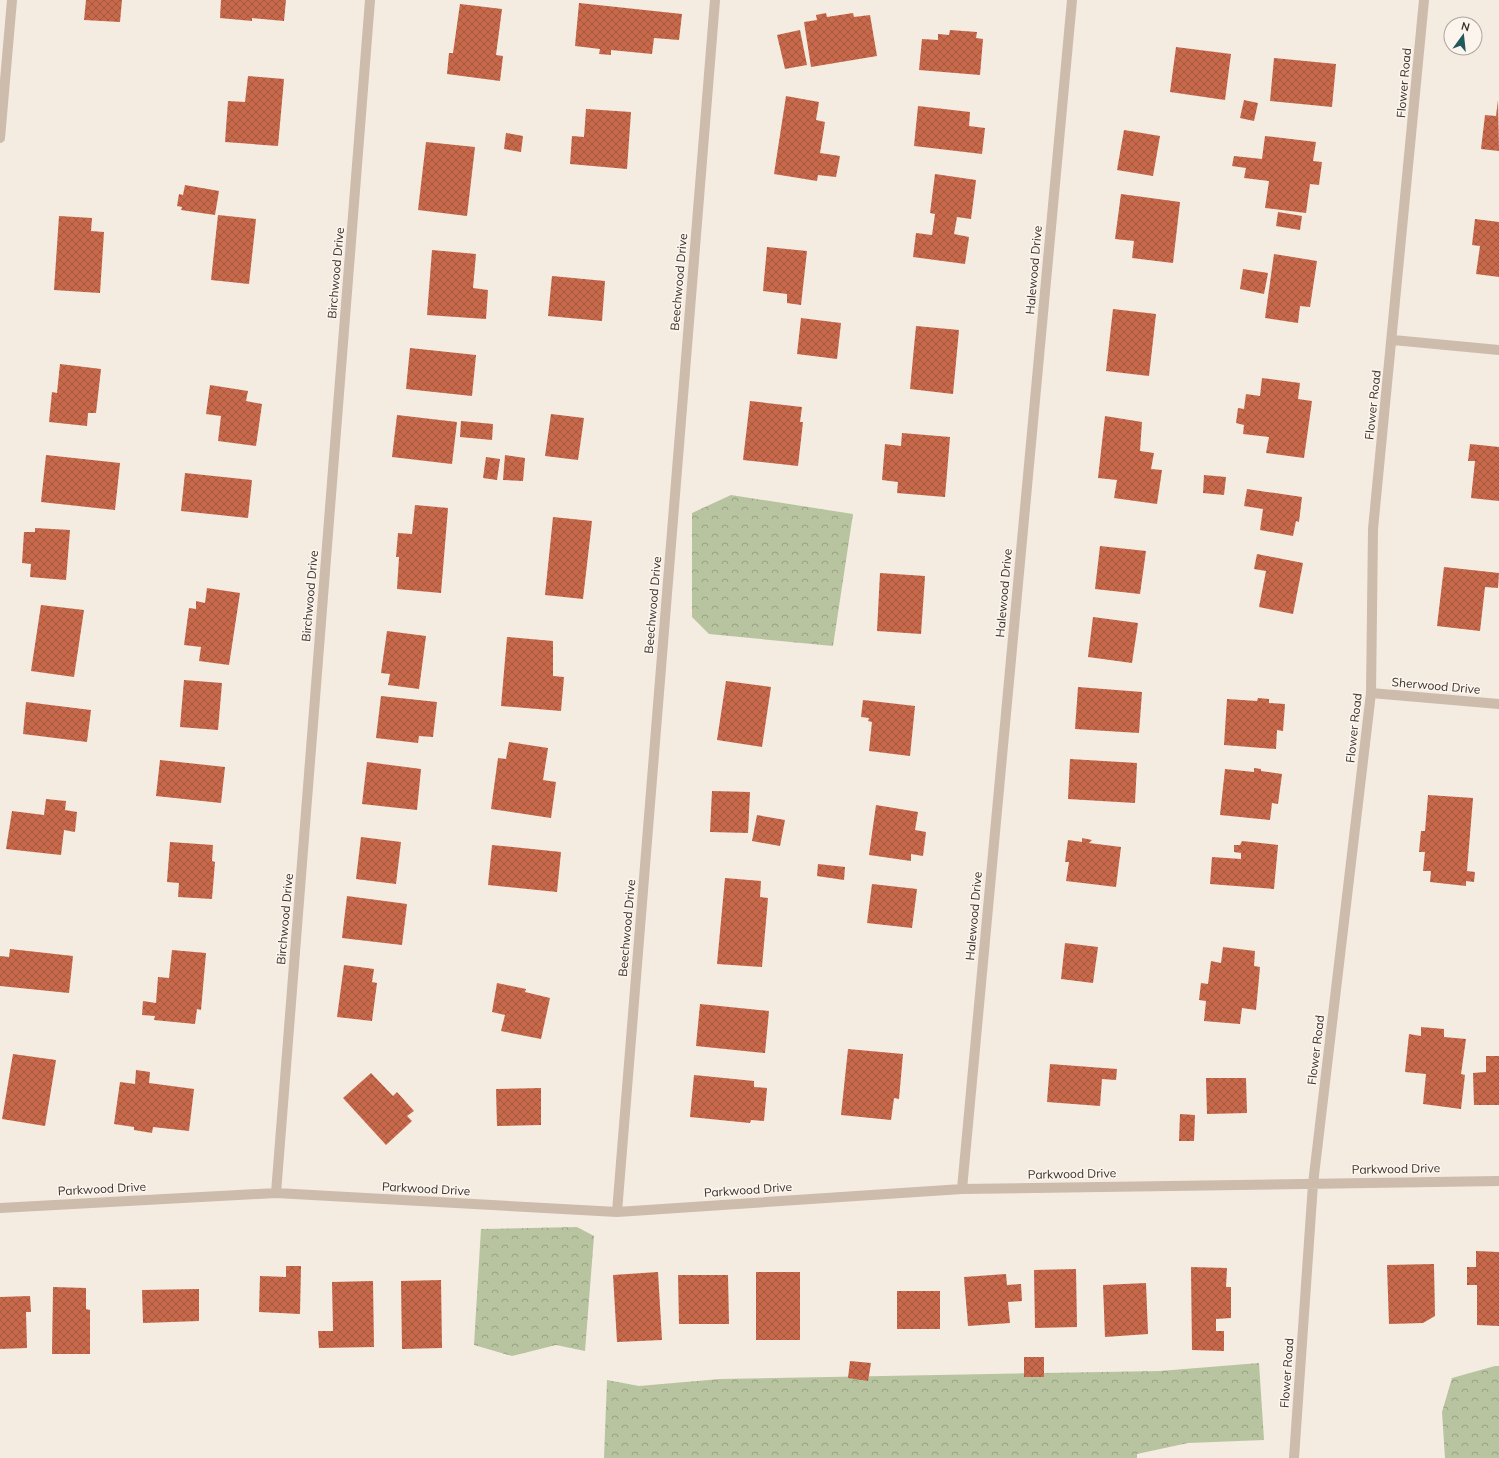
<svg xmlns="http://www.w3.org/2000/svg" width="1499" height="1458" viewBox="0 0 1499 1458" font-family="Mulish,sans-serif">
<defs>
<pattern id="forest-crowns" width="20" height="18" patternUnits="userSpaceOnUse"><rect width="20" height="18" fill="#b8c4a0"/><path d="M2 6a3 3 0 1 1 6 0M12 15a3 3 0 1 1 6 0" fill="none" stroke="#97a083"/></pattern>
<pattern id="building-cross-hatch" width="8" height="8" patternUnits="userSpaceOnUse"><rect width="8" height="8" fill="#c8694b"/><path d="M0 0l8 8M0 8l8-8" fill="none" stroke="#a4573f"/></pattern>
</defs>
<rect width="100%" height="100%" fill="#f4ebe1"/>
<!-- forest -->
<path fill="url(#forest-crowns)" d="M731,495L853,514L833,646L709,634L692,617V513Z
M577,1227L594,1236L585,1351L556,1345L512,1356L474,1345L481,1229Z
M1259,1363L1264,1440L1188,1443L1137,1454V1458H604L607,1380L639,1386L720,1379L1160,1371Z
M1495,1366H1499V1458H1445L1442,1412L1452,1378Z"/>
<!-- building -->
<path fill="url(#building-cross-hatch)" d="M86,0H122L120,22L84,20Z
M221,0H286L284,21L252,18V21L220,18Z
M579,3L682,14L679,40L654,38L652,54L611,50V55L599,54L600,49L575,46Z
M460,4L502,9L496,55L503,56L500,81L447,74L449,53H453Z
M826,13L827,17L853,13L854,17L870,15L877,56L811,67L804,22L817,20L816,15Z
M800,30L807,65L785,69L777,35Z
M950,30L977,32L976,38L983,39L980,75L919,70L922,39L938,40V34L949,35Z
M1176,47L1231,54L1225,100L1170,92Z
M1274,58L1336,64L1332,107L1270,101Z
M248,76L284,79L278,146L225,142L228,101L245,102Z
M786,96L819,102L816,120L825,122L820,153L840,156L836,177L818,175L817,181L774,174Z
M1244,100L1258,103L1254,121L1240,118Z
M1498,100L1499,151L1481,149L1485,115L1496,116Z
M918,106L970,112L969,126L985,128L982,154L914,146Z
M586,109L631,112L627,169L570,164L572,136L584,137Z
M1124,130L1160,136L1153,176L1117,170Z
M506,133L523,136L521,152L504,149Z
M1265,136L1316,142L1313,161L1322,162L1319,185L1310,184L1306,213L1265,208L1269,181L1244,178L1246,168L1232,166L1234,156L1262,159Z
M426,142L475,147L467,216L418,210Z
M935,174L976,180L971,219L957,217L954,234L969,237L965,264L913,257L916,233L932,235L935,214L930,213Z
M185,185L219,191L215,215L181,210L182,207L177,206L179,194L183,195Z
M1121,194L1180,202L1173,263L1132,258L1134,241L1115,239Z
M1278,212L1302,216L1300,230L1276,226Z
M218,215L256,219L249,284L211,280Z
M59,216L92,218L91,231L104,232L100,293L54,290Z
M1475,219L1499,222V277L1476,274L1480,246L1472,245Z
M767,247L807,251L801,305L787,303V294L763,291Z
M432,250L476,254L473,288L488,290L486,319L427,315Z
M1274,254L1317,261L1310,307L1300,306L1298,323L1265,318Z
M1243,269L1268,273L1264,294L1240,289Z
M552,276L605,281L602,321L548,316Z
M1113,309L1156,314L1149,376L1106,371Z
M801,318L841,323L837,359L797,354Z
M916,326L959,330L953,394L910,389Z
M410,348L476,355L472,396L406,389Z
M60,364L101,369L96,413H88L87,426L49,422L52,392L57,393Z
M1262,378L1300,383L1298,399L1312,401L1304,458L1266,453L1269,437L1243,434L1244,425L1236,423L1238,408L1244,409L1246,394L1260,396Z
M210,385L248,391L246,401L262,404L256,446L218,441L221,416L206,414Z
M750,401L802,407L800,422H803L798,466L743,460Z
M551,414L584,418L578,460L545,456Z
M397,415L457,422L452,464L392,457Z
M1105,416L1142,422L1140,451L1154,453L1151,469L1162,470L1157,504L1114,498L1117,480L1098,478Z
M461,421L493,424L492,440L460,437Z
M902,433L950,437L945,497L897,493L898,482L882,480L885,444L901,446Z
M1470,444L1499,447V501L1471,498L1475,461H1468Z
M46,455L120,463L115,510L41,502Z
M505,455L525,458L523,481L503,480Z
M486,457L500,459L497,480L483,478Z
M185,473L252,480L248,518L181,511Z
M1204,475L1226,477L1224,495L1203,493Z
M1247,489L1302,497L1299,522L1296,521L1293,536L1260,530L1263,509L1244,506Z
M415,505L448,508L441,593L397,589L399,557H396L398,533L412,534Z
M553,517L592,521L583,599L545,595Z
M35,528L70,530L66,580L30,577L31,564L22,563L24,532H35Z
M1100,546L1146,551L1140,594L1095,589Z
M1257,554L1303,563L1293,614L1259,607L1266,571L1254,569Z
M1444,567L1499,573L1498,588L1485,587L1480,631L1437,626Z
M880,573L925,576L921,634L877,631Z
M207,588L240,593L229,665L199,661L201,647L184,645L189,608L196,609V601L205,603Z
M41,605L84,610L74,677L31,671Z
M1093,617L1138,623L1132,663L1088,657Z
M387,631L426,636L419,689L388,685L390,674L381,673Z
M507,637L553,641V676L564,677L561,711L501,706Z
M184,680L222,683L218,730L180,727Z
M726,681L771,687L762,747L717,740Z
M1078,687L1142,692L1139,733L1075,729Z
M381,696L437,702L433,737L419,736L418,743L376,738Z
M1258,698L1269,699V703L1285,704L1283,731L1277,730L1276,749L1224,745L1227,699L1257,701Z
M863,700L915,706L910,756L869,751L872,722L868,721L869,718L861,717Z
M26,702L91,710L87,742L23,734Z
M509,742L548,748L543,780L556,782L551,818L491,809L498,758L506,759Z
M1070,759L1137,763L1135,803L1068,799Z
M160,760L225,767L221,803L156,796Z
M367,762L421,769L417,810L362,804Z
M1254,768L1261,769V771L1282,774L1278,804L1272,803L1270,820L1220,815L1225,769L1254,772Z
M712,791L750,792L748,833L710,832Z
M1428,795L1473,798L1467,871L1475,872L1474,882L1466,881V886L1430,882L1431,871H1423L1425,852H1419L1421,831H1425Z
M46,799L66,801L65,810L77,812L75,832L64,830L61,855L6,849L12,811L44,815Z
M876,805L918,812L915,830L926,832L923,856L911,854V861L869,855Z
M757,815L785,820L780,846L752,841Z
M361,837L401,842L396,884L356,879Z
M1082,838L1092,840L1089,843L1121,847L1116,887L1066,881L1069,862H1065L1068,840L1082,842Z
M1242,841L1278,845L1274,889L1210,884L1212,857L1241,859V853L1234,852V845H1240Z
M170,842L213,845L212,861L215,862L212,899L178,897L179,883L167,882Z
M492,845L561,852L557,892L488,885Z
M818,864L845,867L844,880L817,876Z
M725,878L761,881L760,897L768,898L762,967L717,964Z
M872,884L917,889L912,928L867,923Z
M347,896L407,904L402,945L342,938Z
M1065,943L1098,947L1093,983L1061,979Z
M1223,947L1255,951L1254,966L1260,967L1256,1010L1242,1008L1240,1024L1204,1021L1206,1001L1199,1000L1201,983L1208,984L1211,961L1221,963Z
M10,949L73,956L69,993L0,986V956L9,957Z
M172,950L206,953L201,1010L197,1009L195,1024L154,1020L155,1016L142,1015L143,1001L156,1003L158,977L169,978Z
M344,965L374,969L372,982L377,983L372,1021L337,1017Z
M497,983L526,989L525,992L550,998L541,1039L501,1031L505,1015L492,1012Z
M700,1004L769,1011L765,1053L696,1046Z
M1421,1027L1444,1029V1037L1466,1039L1461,1074L1465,1075L1461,1109L1423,1104L1426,1074L1405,1072L1409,1034L1421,1036Z
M848,1049L903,1054L899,1099L894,1098L891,1120L841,1115Z
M13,1054L56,1060L45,1126L2,1119Z
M1486,1056H1499V1105H1474L1473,1073L1486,1072Z
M1050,1064L1117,1069L1116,1080L1102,1079L1100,1106L1047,1102Z
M136,1070L150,1072L149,1083L194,1089L189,1131L153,1127L152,1133L134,1130V1127L114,1124L120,1082L135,1084Z
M371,1073L393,1096L397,1092L414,1111L407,1116L412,1121L386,1145L343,1098Z
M694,1075L754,1081V1087L767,1088L764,1121L751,1120L750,1123L690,1117Z
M1206,1078H1246L1247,1113L1207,1114Z
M541,1088V1125L497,1126L496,1089Z
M1180,1114L1195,1115L1194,1141H1179Z
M1476,1251L1499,1252V1326L1477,1325V1285H1467V1267H1476Z
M1434,1264L1435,1316L1423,1323L1389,1324L1387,1265Z
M286,1266H301L300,1314L259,1312L260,1276L286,1277Z
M1191,1267L1227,1268L1226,1287H1231V1318L1216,1319V1331H1224V1351L1192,1350Z
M1076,1269L1077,1327L1035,1328L1034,1270Z
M658,1272L662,1340L617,1342L613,1275Z
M756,1272H800V1340H756Z
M1006,1274L1007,1285L1021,1284L1022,1301L1008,1302L1010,1323L968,1326L964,1277Z
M678,1275H728L729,1324H679Z
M441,1280L442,1348L402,1349L401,1281Z
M373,1281L374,1347L319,1348L318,1331H333L332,1282Z
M1146,1283L1148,1334L1105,1337L1103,1285Z
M53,1287L86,1288V1309L90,1310V1354H52Z
M199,1289V1321L143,1323L142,1290Z
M897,1291H940V1329H897Z
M30,1296L31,1312H26L27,1348L0,1349V1297Z
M1024,1357H1044V1377H1024Z
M850,1361L871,1363L868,1381L848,1378Z"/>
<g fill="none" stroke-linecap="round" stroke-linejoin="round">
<!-- minor -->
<path stroke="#cdbbac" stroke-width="10" d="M0,138L12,0
M1393,340L1499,350
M1371,693L1499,704
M962,1189L1072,0
M276,1193L370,0
M0,1208L276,1193L617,1212L962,1189L1499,1181
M617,1212L715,0
M1294,1458L1313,1184L1371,693L1373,529L1424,0"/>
</g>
<g text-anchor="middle" stroke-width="3.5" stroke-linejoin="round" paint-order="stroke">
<!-- street labels -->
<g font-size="12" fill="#3b302b" stroke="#fbf5ee">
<text transform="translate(1404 83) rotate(-85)" y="4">Flower Road</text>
<text transform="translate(1034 270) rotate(-85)" y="4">Halewood Drive</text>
<text transform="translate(336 273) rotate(-85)" y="4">Birchwood Drive</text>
<text transform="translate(679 282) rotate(-85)" y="4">Beechwood Drive</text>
<text transform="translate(1373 405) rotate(-84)" y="4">Flower Road</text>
<text transform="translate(1004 593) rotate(-85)" y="4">Halewood Drive</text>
<text transform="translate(310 596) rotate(-85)" y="4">Birchwood Drive</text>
<text transform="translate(653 605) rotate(-85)" y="4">Beechwood Drive</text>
<text transform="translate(1436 686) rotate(5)" y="4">Sherwood Drive</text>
<text transform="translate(1354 728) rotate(-84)" y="4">Flower Road</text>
<text transform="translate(974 916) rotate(-85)" y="4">Halewood Drive</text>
<text transform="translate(285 919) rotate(-85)" y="4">Birchwood Drive</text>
<text transform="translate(627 928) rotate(-85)" y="4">Beechwood Drive</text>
<text transform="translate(1316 1050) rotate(-83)" y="4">Flower Road</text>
<text transform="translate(1396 1169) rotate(-1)" y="4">Parkwood Drive</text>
<text transform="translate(1072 1174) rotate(-1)" y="4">Parkwood Drive</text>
<text transform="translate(102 1189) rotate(-3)" y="4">Parkwood Drive</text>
<text transform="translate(426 1189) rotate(3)" y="4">Parkwood Drive</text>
<text transform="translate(748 1190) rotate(-4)" y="4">Parkwood Drive</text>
<text transform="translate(1287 1373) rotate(-86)" y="4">Flower Road</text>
</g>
</g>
<!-- north arrow -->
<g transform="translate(1463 36) rotate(15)"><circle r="19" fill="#fbf5ee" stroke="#aea6a0"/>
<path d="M0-3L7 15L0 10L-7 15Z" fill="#1f5a5e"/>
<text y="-6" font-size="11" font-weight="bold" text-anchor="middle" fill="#3b302b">N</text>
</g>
</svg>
